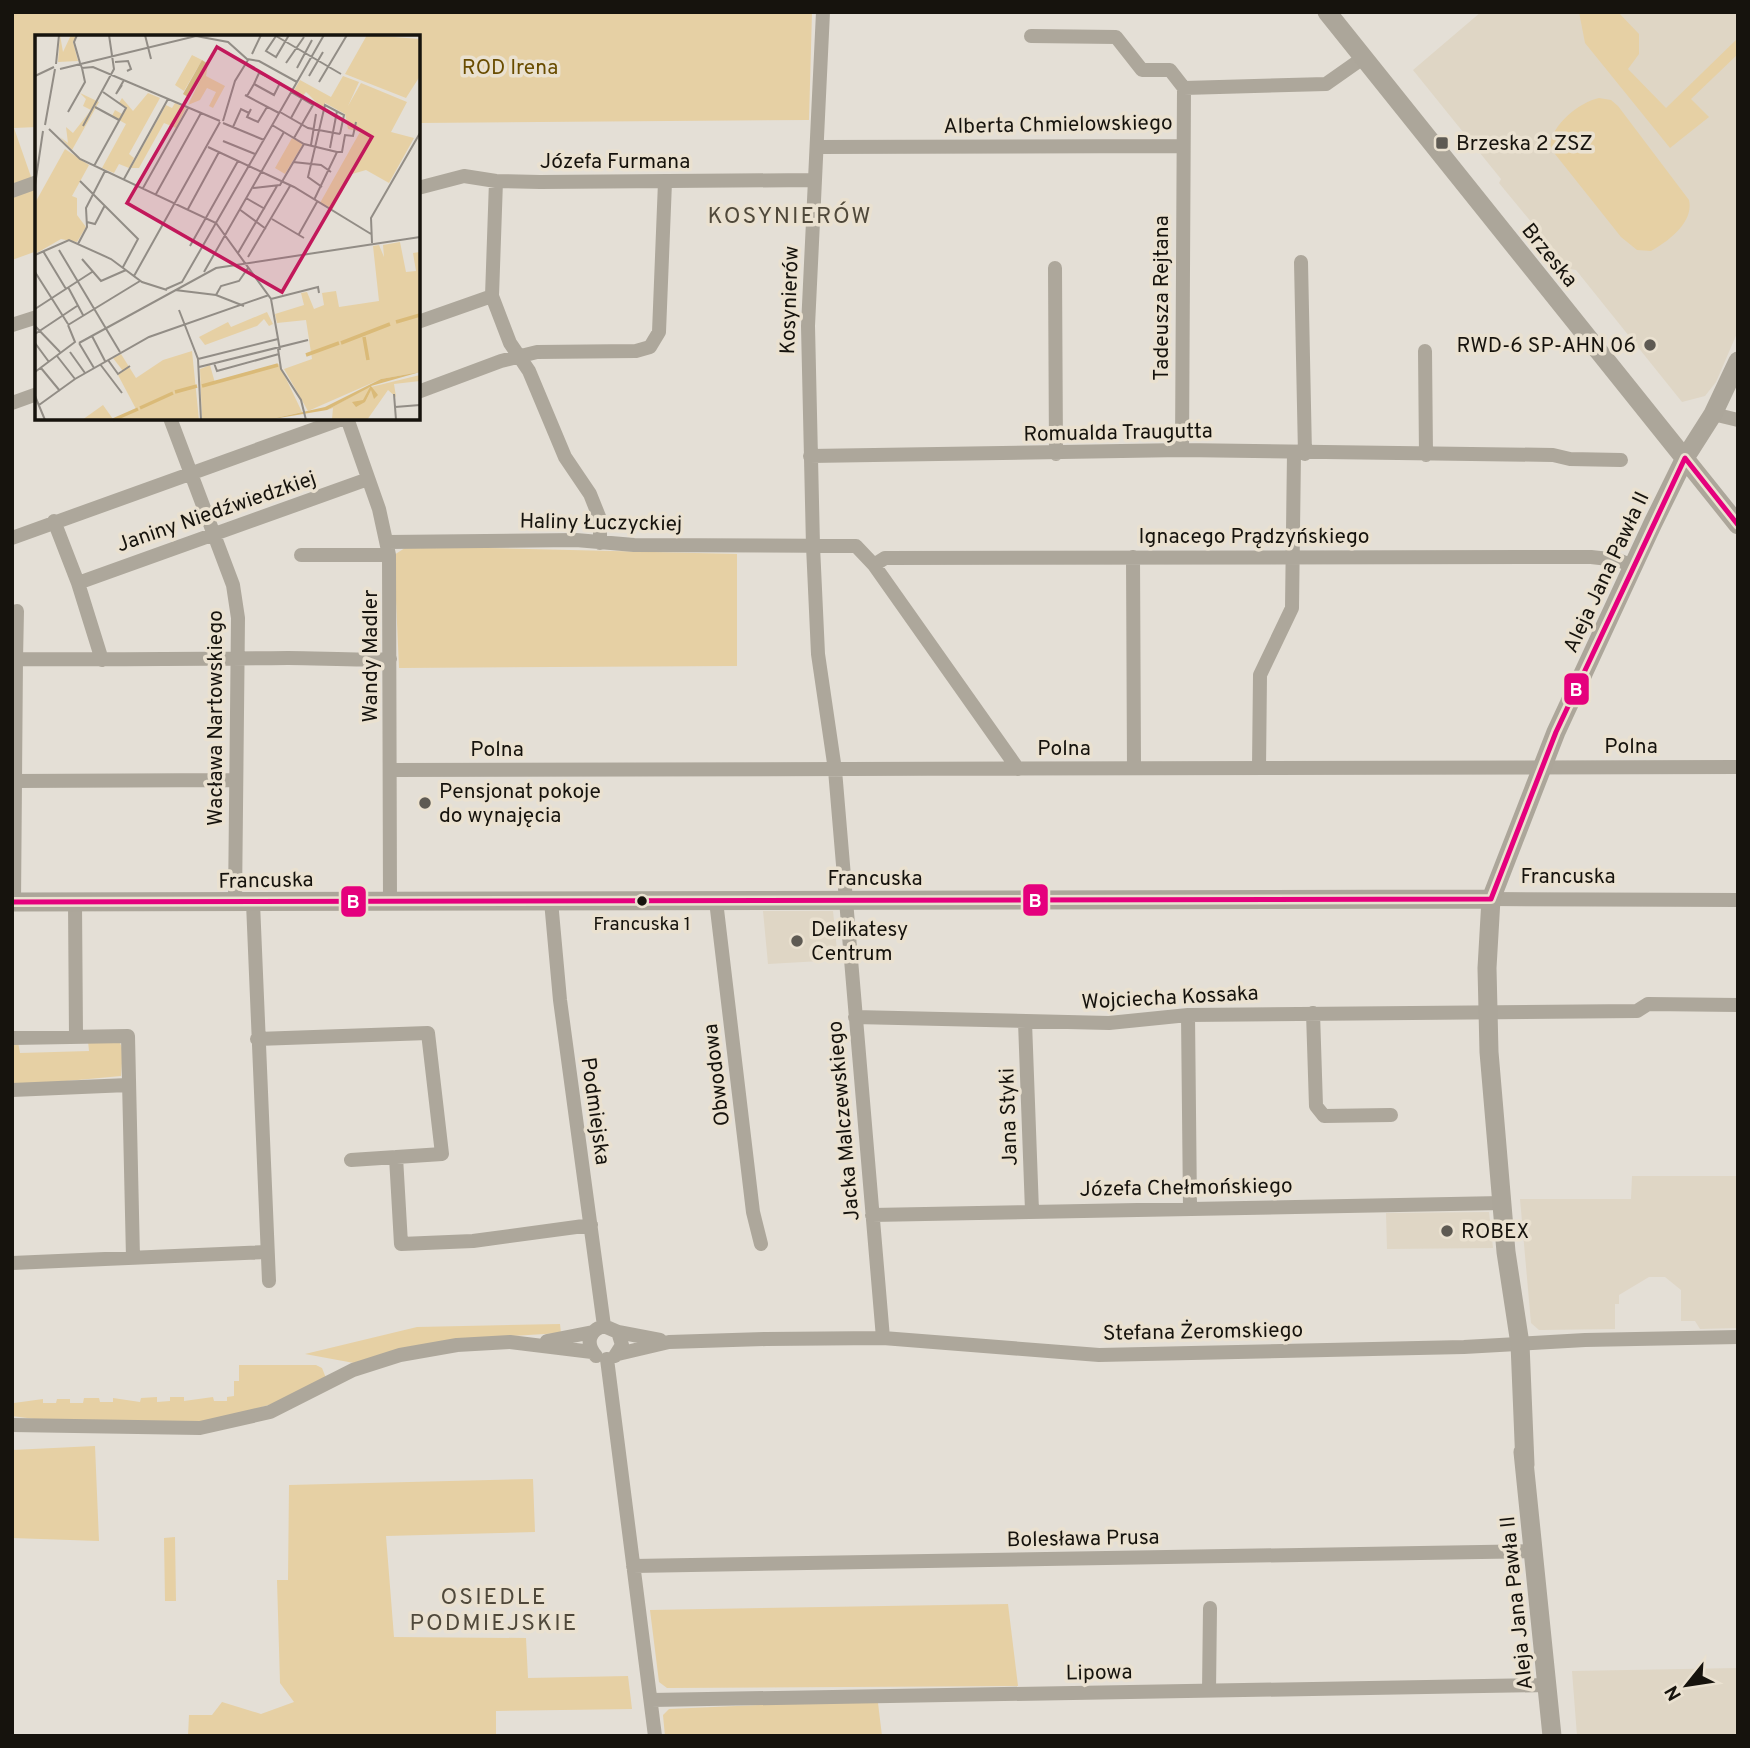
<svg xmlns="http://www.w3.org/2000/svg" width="1750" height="1748" viewBox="0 0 1750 1748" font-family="Overpass,sans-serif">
<rect width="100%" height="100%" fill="#e4dfd6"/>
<!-- built -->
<path fill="#dfd6c5" d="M1481,12H1738V331L1716,382L1705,396L1682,402L1576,270L1570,269L1499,183L1501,179L1413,70Z
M763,911H833L838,960L768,964Z
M1632,1176H1738V1328L1700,1329L1695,1321H1681V1290L1665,1277H1649L1619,1295V1304H1615V1329L1539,1330L1531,1323L1520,1199H1631Z
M1489,1212L1493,1248L1387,1249L1386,1213Z
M1738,1668V1736H1577L1572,1671Z"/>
<!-- green -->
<path fill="#e6d0a4" d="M12,12H812L809,120L418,123V37H37V127L14,128L37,194V251L12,260Z
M1579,12H1618L1639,34V54L1628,69L1666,108L1738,38V54L1691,99L1709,117L1670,148L1585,43Z
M1599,98L1611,100L1618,106L1689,200C1694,222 1669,241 1651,251L1637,250L1621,237L1551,149C1547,128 1579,102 1599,98Z
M408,546L737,554V666L399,668L394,555Z
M88,1041L120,1043L123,1050L121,1076L12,1086V1043L18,1042L20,1053L89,1051Z
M560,1324L561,1333L466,1339L354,1363L305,1354L417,1327Z
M239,1365H316L322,1368L326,1378L286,1400L214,1421L72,1424L12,1416V1399L14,1403L43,1399V1403H56L57,1399H70V1403H83L84,1398H99L100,1402H113V1398L140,1402L141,1398L157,1397V1402L170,1401V1397H184V1401L213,1397L214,1401H227V1397L234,1396V1381H239Z
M95,1446L99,1541L12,1538V1450Z
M533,1479L535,1532L386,1536L394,1637L526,1638L528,1678L628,1676L632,1709L496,1711V1736H188L189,1715H212L222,1702L261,1714L294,1702L280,1683L277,1580H288L289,1485Z
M175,1537L176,1601H165L164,1538Z
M1008,1604L1018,1686L667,1688L659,1682L650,1610Z
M873,1700L878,1703L882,1736H665L663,1715L669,1709Z"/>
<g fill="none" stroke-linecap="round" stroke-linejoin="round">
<!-- street -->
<path stroke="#ada79b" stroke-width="14" d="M823,12L808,326L813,546L818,654L835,770L883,1338
M1031,36L1116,37L1142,70H1170L1184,88
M1184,88L1326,84L1363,58
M817,147L1182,146
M496,181L492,296L510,343L529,371L565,457L590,494L600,519V543
M418,188L464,176L496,181L540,182L814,180
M12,191L37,182
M1301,262L1305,454
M1055,268L1056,454
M418,322L492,296
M12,325L37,317
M1425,351L1426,455
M418,392L501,361L537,352L636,351L650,347L659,332L665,182
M12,403L37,394
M1713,414L1738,420
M170,418L233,585L238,618L235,903
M347,418L379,509L389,555L390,901
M1182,450L1184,88
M810,456L1182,450L1553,455L1570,459L1621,460
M54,521L78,583L102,660
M12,538L345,418
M388,542L576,540L634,545L856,546L874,565L1018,769
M301,555H389
M1133,557L1134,768
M874,565L885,558L1591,557L1618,560L1633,566
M78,583L368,479
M16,659L17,611
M1259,768L1260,675L1292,608L1294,453
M391,770L1738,767
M14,781L236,780
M1491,899L1738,900
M551,901L560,1000L604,1326
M716,901L753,1212L761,1244
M14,902L16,659C107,660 198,659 288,658C322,658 356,661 390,659
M75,903L76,1036
M253,903L269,1281
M1313,1013L1316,1106L1324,1116L1391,1115
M1188,1015L1190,1208
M855,1017L1109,1023L1188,1015L1637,1011L1648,1004L1738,1005
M1025,1022L1032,1211
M12,1038L128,1036L133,1258
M257,1039L428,1033L442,1154L351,1160
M12,1090L128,1085
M396,1157L401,1244L473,1241L591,1225
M872,1215L1502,1203
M12,1263L267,1252
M547,1341L593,1332
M618,1354L669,1342L766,1339L883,1338L1099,1355L1464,1347L1585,1340L1738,1337
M596,1356C585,1344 589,1330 604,1326L618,1332L660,1340
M615,1356L622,1345L618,1332
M607,1359L655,1736
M12,1425L200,1428L270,1412L353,1370L400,1355L457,1345L510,1342L592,1352
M633,1566L1534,1551
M1209,1691L1210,1608
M651,1700L1547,1685"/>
<!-- secondary -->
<path stroke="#aca69a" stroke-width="19" d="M1327,12L1738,525
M12,902L1491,899
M1523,1452L1552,1736
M1525,1465L1520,1344L1506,1252L1489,1052L1487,968L1491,899L1556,732L1653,523L1685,458L1713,414L1738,361"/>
<defs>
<path id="bus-1" d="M12,902L1491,899L1556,732L1685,458L1738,525"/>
</defs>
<!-- bus-1 casing -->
<use href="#bus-1" stroke="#eae1d0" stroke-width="10"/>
<!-- bus-1 -->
<use href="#bus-1" stroke="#e5007d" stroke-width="5"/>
</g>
<!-- markers -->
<g fill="#5e5a53" stroke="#eae1d0" stroke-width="2.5">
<rect x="1435" y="136" width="14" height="14" rx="3.5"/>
<circle cx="1650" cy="345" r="7"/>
<circle cx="425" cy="803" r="7"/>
<circle cx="797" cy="941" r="7"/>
<circle cx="1447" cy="1231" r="7"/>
</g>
<circle fill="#16130d" stroke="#eae1d0" stroke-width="2.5" cx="642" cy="901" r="6"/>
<g text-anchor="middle" stroke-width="7" stroke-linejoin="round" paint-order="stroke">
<!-- bus labels -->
<g font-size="19" fill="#16130d" stroke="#eae1d0">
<text x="642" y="930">Francuska 1</text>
</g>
<!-- park labels -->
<g font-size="21" fill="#694c01" stroke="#eae1d0">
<text x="510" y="74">ROD Irena</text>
</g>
<!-- street labels -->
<g font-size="21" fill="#16130d" stroke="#eae1d0">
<text transform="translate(1058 124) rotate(-1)" y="7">Alberta Chmielowskiego</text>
<text x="615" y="168">Józefa Furmana</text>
<text transform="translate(1550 255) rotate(51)" y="7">Brzeska</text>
<text transform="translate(1161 298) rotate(-90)" y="7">Tadeusza Rejtana</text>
<text transform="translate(789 300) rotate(-88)" y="7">Kosynierów</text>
<text transform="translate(1118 432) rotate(-1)" y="7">Romualda Traugutta</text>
<text transform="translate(216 511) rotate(-19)" y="7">Janiny Niedźwiedzkiej</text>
<text transform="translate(601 522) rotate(1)" y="7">Haliny Łuczyckiej</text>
<text x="1254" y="543">Ignacego Prądzyńskiego</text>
<text transform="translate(1606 572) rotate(-65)" y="7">Aleja Jana Pawła II</text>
<text transform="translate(370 656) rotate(-90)" y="7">Wandy Madler</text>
<text transform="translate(215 718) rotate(-90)" y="7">Wacława Nartowskiego</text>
<text x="1631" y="753">Polna</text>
<text x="1064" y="755">Polna</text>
<text x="497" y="756">Polna</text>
<text x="1568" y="883">Francuska</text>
<text x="875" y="885">Francuska</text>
<text transform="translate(266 880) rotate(-1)" y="7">Francuska</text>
<text transform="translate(1170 997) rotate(-3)" y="7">Wojciecha Kossaka</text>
<text transform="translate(716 1075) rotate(-97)" y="7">Obwodowa</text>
<text transform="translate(596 1111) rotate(82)" y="7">Podmiejska</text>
<text transform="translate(1008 1117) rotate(-92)" y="7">Jana Styki</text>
<text transform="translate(843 1121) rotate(-95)" y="7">Jacka Malczewskiego</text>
<text transform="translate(1186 1187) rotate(-1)" y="7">Józefa Chełmońskiego</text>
<text transform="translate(1203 1331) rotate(-1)" y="7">Stefana Żeromskiego</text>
<text transform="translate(1083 1538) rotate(-1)" y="7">Bolesława Prusa</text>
<text transform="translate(1516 1603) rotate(-96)" y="7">Aleja Jana Pawła II</text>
<text transform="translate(1099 1672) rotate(-1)" y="7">Lipowa</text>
</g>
<!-- poi labels -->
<g font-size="21" fill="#16130d" stroke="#eae1d0" text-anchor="start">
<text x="1456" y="150">Brzeska 2 ZSZ</text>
<text x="1636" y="352" text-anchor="end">RWD-6 SP-AHN 06</text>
<text x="439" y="798">Pensjonat pokoje<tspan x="439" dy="24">do wynajęcia</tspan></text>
<text x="811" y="936">Delikatesy<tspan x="811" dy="24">Centrum</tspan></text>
<text x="1461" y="1238">ROBEX</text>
</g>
<!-- neighbourhood labels -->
<g font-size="23" letter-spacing="2" fill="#50493b" stroke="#eae1d0">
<text x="790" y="223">KOSYNIERÓW</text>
<text x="494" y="1604">OSIEDLE<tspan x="494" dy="26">PODMIEJSKIE</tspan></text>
</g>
</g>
<!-- overview -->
<g transform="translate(35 35)">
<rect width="385" height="385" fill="#e4dfd6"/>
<path d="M25,0L28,17L36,0H42L38,7L43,26L23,27ZM332,0L385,4V41L371,63L310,39ZM157,20L167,25L149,56L140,50ZM173,29L171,41L190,51L178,73L174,71L181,57L172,53L165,65L153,70ZM308,41L324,47L313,71L326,48L372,67L356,97L379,103L354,148L331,135L317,139L297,175L285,168L325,97L313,94L310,79L290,68L288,74L271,57L267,62L258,57L265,45L296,62ZM45,58L64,67L37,115L25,102L33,108L31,92L38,98L56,75L48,71L51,64ZM113,58L125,63L94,119L99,123L94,133L84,129L79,138L67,133L91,89L77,81L80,75L87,79L91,73L84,68L87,63L98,76ZM140,68L151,73L141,93L129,88L104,133H96L131,70L137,73ZM257,103L268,109L250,139L240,133ZM30,114L54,130L37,161L42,163V180L51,192L42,207L26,204L0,219V168ZM365,207L371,237L381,236L378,218L385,217V337L346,344L273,376L249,334L277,324L271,285L242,288L240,279L269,270L266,258L272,257L279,274L289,270L287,258L301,256L304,272L344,266L338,211L344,210L349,222L348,210ZM232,277L238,289L234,291L229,284L222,291L170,310L164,302L193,287L196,292ZM157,316L164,385H47L68,370L78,384L101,374L83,340L88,336L78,323L86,319L101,343L128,325ZM244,329L267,377L232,385H167L165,334L175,330L180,348ZM385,340V346L359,349L361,362L353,355L332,385H290L297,384L298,373L292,375L332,353Z" fill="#e6d0a4"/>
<path d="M167,25L173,29L153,62L148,59Z" fill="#d3b983"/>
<path d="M385,337L336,351L343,360L339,364L336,355L330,367L321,372L317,367L328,365L335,352L292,375L232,385L290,372L346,344Z" fill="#daba78"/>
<path fill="none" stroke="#daba78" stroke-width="3.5" d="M361,287L385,280M329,302L333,325M306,308L355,289M271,320L304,308M167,351L243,330M140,357L162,351M105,373L138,358M78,385L103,374"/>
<path fill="none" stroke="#928d86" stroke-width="2" d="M42,0L39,7L45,28M110,0L116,24M241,1L306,39M241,1L231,16L241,22L254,0M217,19L226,0M80,27L93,26L96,34L92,36M45,28L47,33L58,32L185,86M251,28L269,2M21,29L24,0M262,33L277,5M25,34L161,1L193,7L212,24L224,26L262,47M0,41L19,32M274,41L288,17M284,47L312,0M87,50L81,59L89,45M256,57L278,70L259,103M210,60L244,78M212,61L219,49L224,38H225L245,48L239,60L219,49M60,72L84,85M216,74L212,82L223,87L232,72M33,77L50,47L47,33M245,77L273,93L305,99M256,83L267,63M188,86L200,46L213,25M188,88L229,105M10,90L20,34M237,90L269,109L302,117M48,91L79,34L74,0M198,92L206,74L214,78M14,94L45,124L181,188L236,264L245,315M188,106L220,119M276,110L281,79M173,112L259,152L336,199M295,113L302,76M258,127L286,130L296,137M59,131L91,73L68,57M89,144L133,64M45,146L103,204L88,232M0,150L8,96M287,152L273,142L290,70L309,80L305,99M108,153L153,73M218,153L245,150L269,109M121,159L166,78M211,163L230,174M279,165L302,117H307L310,100L318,101L321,87M153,174L184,117M204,174L231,194M237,184L269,203M52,187L60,189L70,170M264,199L282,167M337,208L336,183L385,98M43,209L52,192L51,173L70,136M155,211L203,126M24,215L85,317M8,216L31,254M203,218L242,151M0,220L34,205L76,224L107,247L132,255M213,222L255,151M47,224L66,246L91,235M0,237L33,289M169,237L249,97M99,241L185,87M33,252L48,280M131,254L147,247L289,0M140,255L181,260L209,271M181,260L186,251L204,246L213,233M236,264L283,252L284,258M0,274L57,237M144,275L163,324L166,385M33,290L105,246M0,291L25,317M0,299L42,271M57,301L70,326M0,308L14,327M44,308L181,233L385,202M44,308L59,333M243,314L246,334L266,365L271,385M35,317L50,338M22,321L40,344M163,324L243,304M73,325L83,339L95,331M179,328L182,336L244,319M65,329L87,358M164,332L273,305M6,333L25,356M0,337L40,307L33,290M359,359L361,385M0,361L10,385M4,370L40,344L114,302L234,260M360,372L385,370"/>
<path fill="#c2185b" fill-opacity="0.15" stroke="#c2185b" stroke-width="3.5" d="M182,12L337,102L247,257L92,168Z"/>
<rect width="385" height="385" fill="none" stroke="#16130d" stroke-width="3.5"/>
</g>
<g stroke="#eae1d0" stroke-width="2.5">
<rect x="1563" y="672" width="27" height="34" rx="7" fill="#e5007d"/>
<rect x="1022" y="883" width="27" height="34" rx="7" fill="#e5007d"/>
<rect x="340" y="885" width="27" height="33" rx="7" fill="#e5007d"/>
</g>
<g font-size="19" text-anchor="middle" font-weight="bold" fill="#fff">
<text x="1576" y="696">B</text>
<text x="1035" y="907">B</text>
<text x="353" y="908">B</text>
</g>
<!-- border -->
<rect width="1750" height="1748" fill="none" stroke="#16130d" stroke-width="28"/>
<!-- north arrow -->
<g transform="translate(1687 1685) rotate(240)" stroke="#eae1d0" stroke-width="5" paint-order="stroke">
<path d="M0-5L12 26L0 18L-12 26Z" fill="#16130d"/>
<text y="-10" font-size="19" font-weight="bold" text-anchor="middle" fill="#16130d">N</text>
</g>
</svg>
